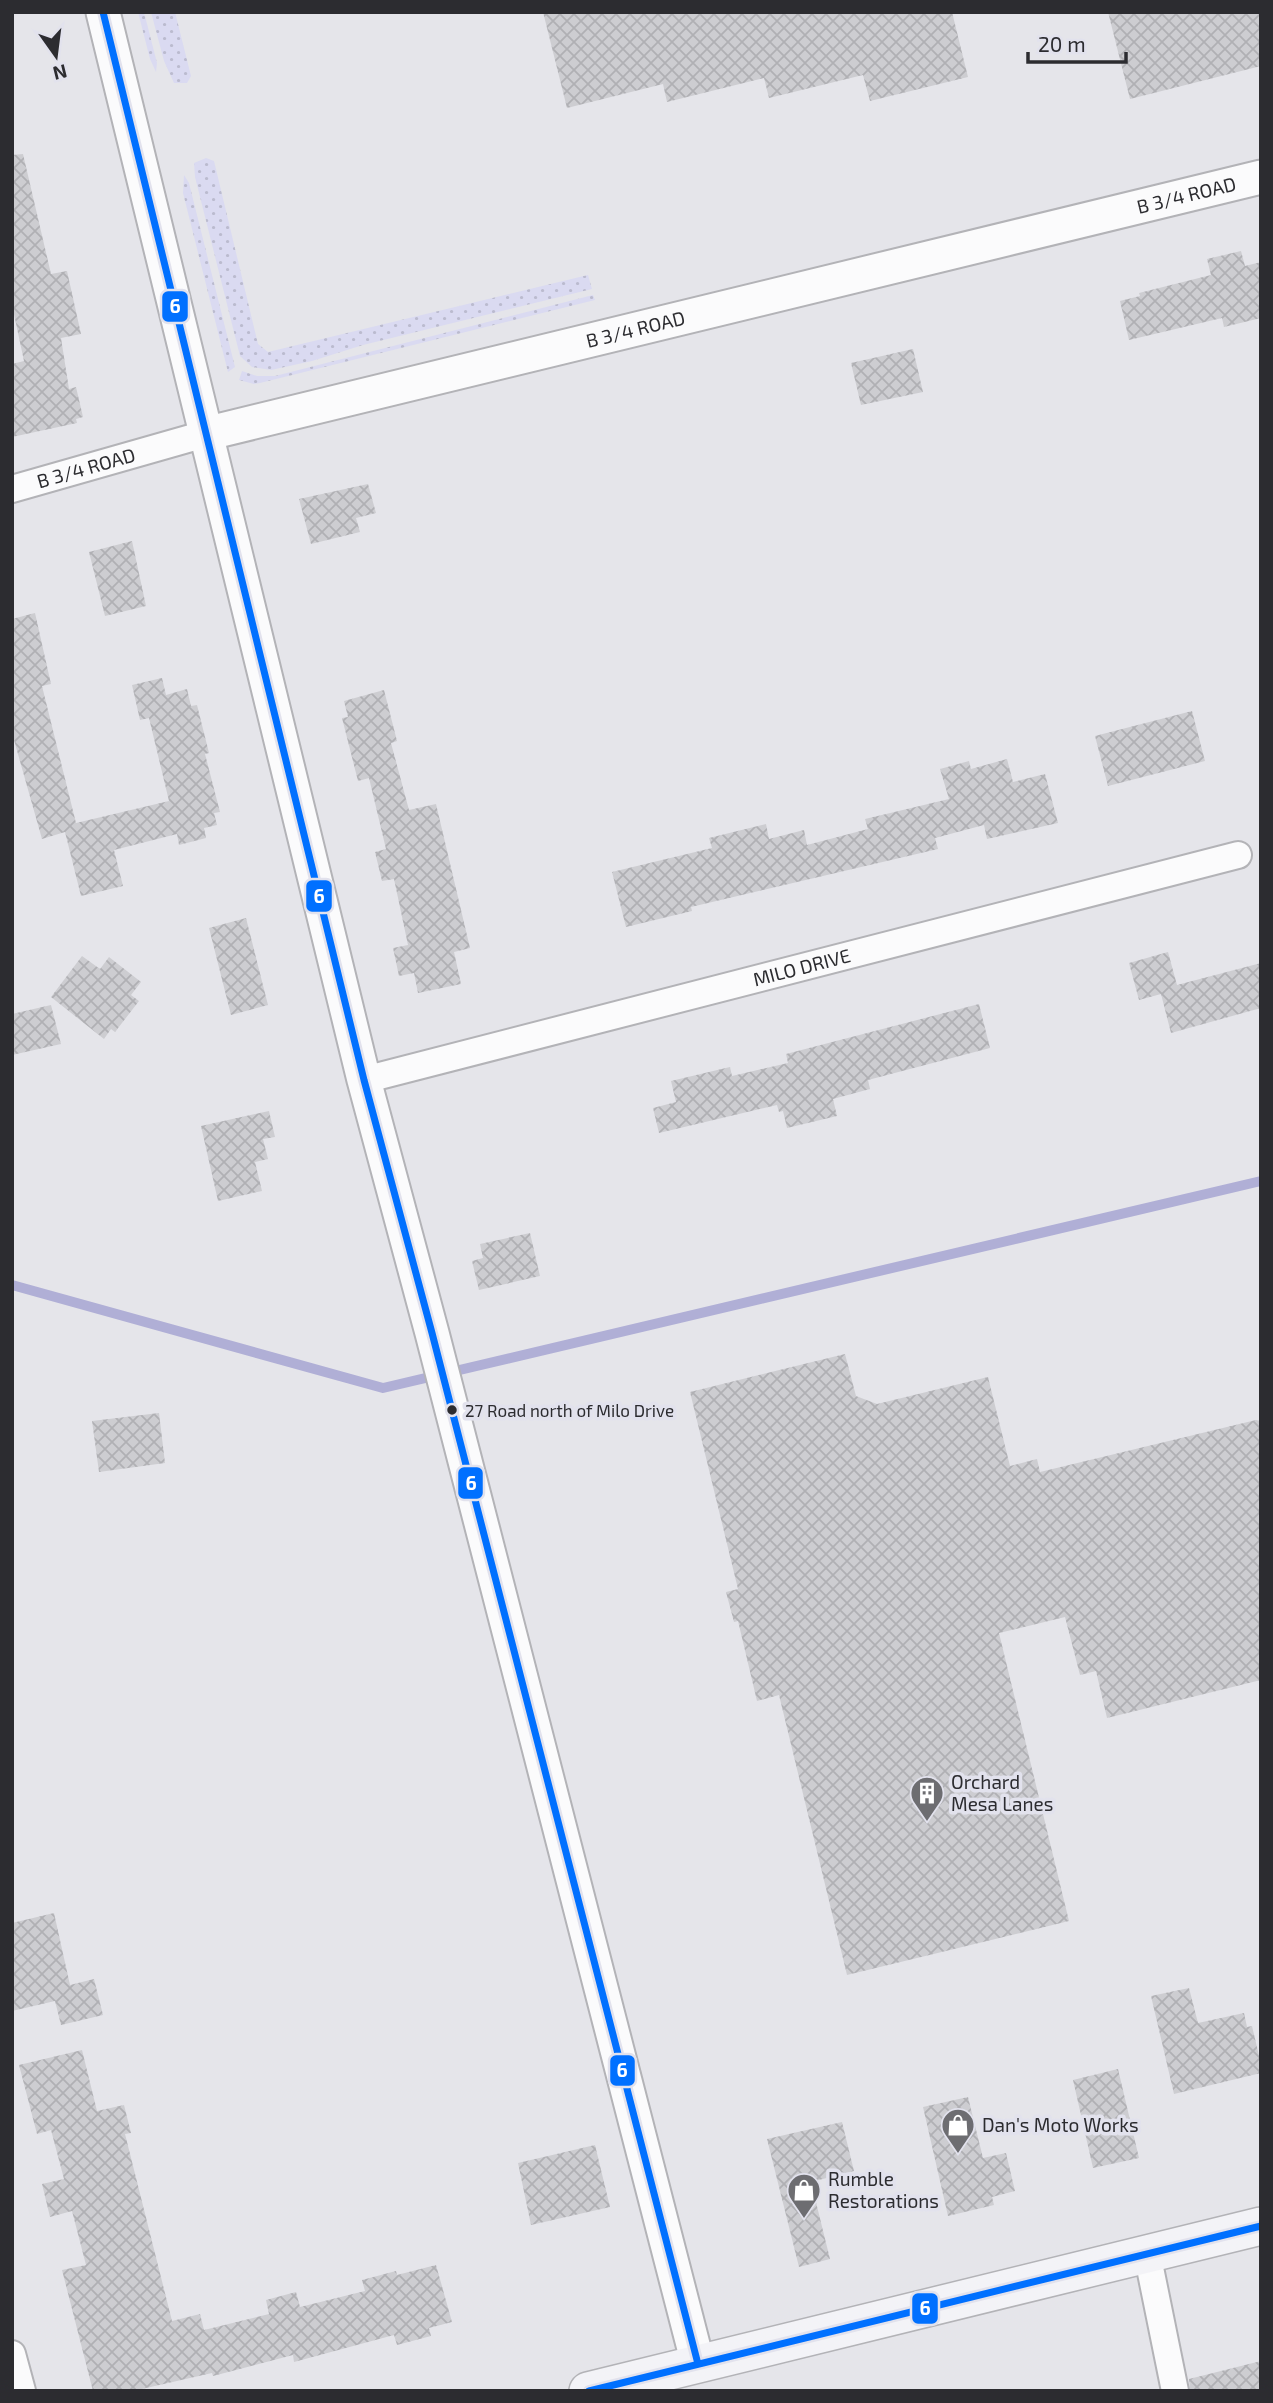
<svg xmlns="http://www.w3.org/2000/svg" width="1273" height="2403" viewBox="0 0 1273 2403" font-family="'Exo 2',sans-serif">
<defs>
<pattern id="grass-dots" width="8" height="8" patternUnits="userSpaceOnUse" patternTransform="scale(1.75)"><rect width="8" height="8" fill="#dadaf1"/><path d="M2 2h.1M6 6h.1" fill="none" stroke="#bbbbcf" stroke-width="1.8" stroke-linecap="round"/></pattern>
<pattern id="building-cross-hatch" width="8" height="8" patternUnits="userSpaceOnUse" patternTransform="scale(1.75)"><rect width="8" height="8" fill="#cdcdd1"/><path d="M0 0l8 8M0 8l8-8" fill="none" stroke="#b0b0b4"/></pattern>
</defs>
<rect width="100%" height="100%" fill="#e5e5ea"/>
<!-- grass -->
<path fill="url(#grass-dots)" d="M138,12H143L145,16L157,63L156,72L150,59Z
M151,12H175L191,76L187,83H174L164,61Z
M206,158L214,161L258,344L268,352L588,275L592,289L363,345L312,361L271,370L252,367L240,356L195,177L194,163Z
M184,175L189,183L235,367L228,372L183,193Z
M593,295L595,300L260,383L254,384L239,380L242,371L257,376H275Z"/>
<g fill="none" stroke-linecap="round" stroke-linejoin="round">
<!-- stream -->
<path stroke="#b0afd6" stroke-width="10" d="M12,1285L383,1388L1261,1181"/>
</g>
<!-- building -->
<path fill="url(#building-cross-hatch)" d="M543,12H952L968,77L870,101L863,75L769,98L764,78L667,102L663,84L567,108Z
M1108,12H1261V66L1130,99Z
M23,154L51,274L67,271L81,334L61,338L69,389L76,387L83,417L76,419L77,423L12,437V364L24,361L12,305V155Z
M1241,251L1245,266L1261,262V318L1224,327L1222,318L1129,340L1120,301L1140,296L1139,293L1211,275L1207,259Z
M913,349L923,392L861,405L851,363Z
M368,484L376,513L356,518L360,532L311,544L299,499Z
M132,541L146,606L105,616L89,552Z
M35,613L51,684L42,686L76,823L169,801L149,718L140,720L132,685L162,678L166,695L187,689L191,706L197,705L209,753L205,754L220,812L214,813L217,825L204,828L206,838L179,845L177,834L114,850L123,886L81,896L65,832L42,839L12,733V619Z
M384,690L397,741L391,743L409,810L436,804L470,948L454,952L461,984L418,993L414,973L399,976L393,948L408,945L394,879L382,881L375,852L386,849L369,778L358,781L342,718L348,717L344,701Z
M1192,711L1205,761L1108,786L1095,736Z
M1007,759L1013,782L1045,774L1058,823L987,839L984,825L935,838L938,849L691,907L692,911L626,927L612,872L712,848L709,838L766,824L769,839L804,830L807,845L868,829L865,819L949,799L940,769L969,761L971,769Z
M246,918L268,1005L231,1015L209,928Z
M1168,952L1177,985L1261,963V1008L1171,1033L1161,994L1139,1000L1129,963Z
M82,956L100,969L109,957L141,982L131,995L139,1001L115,1032L111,1029L104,1039L51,997Z
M979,1004L990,1048L868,1080L870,1089L833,1099L837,1116L787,1128L783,1111L779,1112L777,1105L659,1133L653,1108L676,1102L671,1081L730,1067L732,1076L788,1063L786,1054Z
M51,1005L61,1044L12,1055V1014Z
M269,1111L275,1137L263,1139L268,1159L255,1162L262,1191L218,1201L201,1126Z
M530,1233L540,1276L479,1290L472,1261L483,1258L480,1244Z
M845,1354L856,1396L877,1404L988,1377L1010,1466L1037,1459L1040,1472L1256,1420L1261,1421V1680L1107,1718L1096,1671L1080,1675L1065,1617L999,1633L1069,1921L847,1975L779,1695L757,1701L738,1621L734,1622L726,1592L738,1589L690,1392Z
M159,1413L165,1463L99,1472L92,1421Z
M54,1913L70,1985L94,1979L103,2015L61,2025L55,2001L12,2011V1923Z
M1189,1988L1198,2023L1244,2013L1247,2027L1252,2026L1261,2064V2073L1174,2094L1151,1996Z
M82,2050L97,2111L124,2105L131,2133L125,2134L172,2321L200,2314L204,2330L269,2314L266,2300L296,2292L300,2307L365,2291L362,2280L396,2271L397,2275L436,2265L452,2322L429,2328L431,2336L397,2345L394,2335L294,2362L293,2355L213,2376L212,2373L133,2391H93L62,2270L86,2265L72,2211L50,2217L42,2184L64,2179L51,2130L37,2134L19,2065Z
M1118,2069L1139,2158L1093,2168L1073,2080Z
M968,2097L983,2158L1006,2153L1015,2191L992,2197L994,2205L948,2216L923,2107Z
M842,2122L854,2171L811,2182L830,2259L799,2267L767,2139Z
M595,2145L610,2207L531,2225L518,2163Z
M1261,2361V2391H1190L1189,2379Z"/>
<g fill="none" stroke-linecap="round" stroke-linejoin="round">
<defs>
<g id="minor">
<path id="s1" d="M12,489L205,434"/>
<path id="s2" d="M364,1080L1238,855"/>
<path d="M1147,2253L1175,2391"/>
<path d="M12,2354L22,2391"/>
</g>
<g id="tertiary">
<path d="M103,12L364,1080L432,1333L698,2364"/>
<path id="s3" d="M205,434L1261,177"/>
</g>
<path id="secondary" d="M588,2391L1261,2226"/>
</defs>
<!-- minor casing -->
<use href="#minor" stroke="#b3b3b7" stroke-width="30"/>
<!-- tertiary casing -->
<use href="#tertiary" stroke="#b3b3b7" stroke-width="37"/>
<!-- secondary casing -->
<use href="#secondary" stroke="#b3b3b7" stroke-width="40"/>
<!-- minor -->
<use href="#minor" stroke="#fbfbfc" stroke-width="26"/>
<!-- tertiary -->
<use href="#tertiary" stroke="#fbfbfc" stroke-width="33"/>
<!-- secondary -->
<use href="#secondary" stroke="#f3f3f7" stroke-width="37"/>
<defs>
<path id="bus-1" d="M103,12L364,1080L432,1333L698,2364
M589,2391L1261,2226"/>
</defs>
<!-- bus-1 casing -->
<use href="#bus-1" stroke="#e2e2ed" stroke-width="12"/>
<!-- bus-1 -->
<use href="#bus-1" stroke="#0070ff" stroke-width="7"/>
</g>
<!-- icons -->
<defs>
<symbol id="building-pin" viewBox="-11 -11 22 30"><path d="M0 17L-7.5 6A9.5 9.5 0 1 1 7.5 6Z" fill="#6d6d71" stroke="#e2e2ed"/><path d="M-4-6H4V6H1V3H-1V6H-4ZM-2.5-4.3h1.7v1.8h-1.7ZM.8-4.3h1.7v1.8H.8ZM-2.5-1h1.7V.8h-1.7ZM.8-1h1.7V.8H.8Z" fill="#fff"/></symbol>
<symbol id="shop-pin" viewBox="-11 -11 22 30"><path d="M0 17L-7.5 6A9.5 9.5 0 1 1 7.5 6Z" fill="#6d6d71" stroke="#e2e2ed"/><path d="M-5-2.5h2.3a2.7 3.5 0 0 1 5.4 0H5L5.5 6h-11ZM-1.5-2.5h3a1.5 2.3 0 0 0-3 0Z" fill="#fff"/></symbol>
</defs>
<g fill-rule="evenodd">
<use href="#building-pin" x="908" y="1774" width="38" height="52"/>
<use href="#shop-pin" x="939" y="2106" width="38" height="52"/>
<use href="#shop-pin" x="785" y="2171" width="38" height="52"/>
</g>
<!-- markers -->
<circle fill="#2c2c30" stroke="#e2e2ed" stroke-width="2.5" cx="452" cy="1410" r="6"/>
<g text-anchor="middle" stroke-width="7" stroke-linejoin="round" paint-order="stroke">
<!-- bus labels -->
<g font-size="17" fill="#2c2c30" stroke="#e2e2ed" text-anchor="start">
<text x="465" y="1417">27 Road north of Milo Drive</text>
</g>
<!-- street labels -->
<g font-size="19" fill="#2c2c30" stroke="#e2e2ed">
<text dy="7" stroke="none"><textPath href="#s3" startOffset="1010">B 3/4 ROAD</textPath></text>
<text dy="7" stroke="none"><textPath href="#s3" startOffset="443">B 3/4 ROAD</textPath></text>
<text dy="7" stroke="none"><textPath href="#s1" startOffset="77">B 3/4 ROAD</textPath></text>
<text dy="7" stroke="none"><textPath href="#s2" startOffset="452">MILO DRIVE</textPath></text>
</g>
<!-- poi labels -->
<g font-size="19" fill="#2c2c30" stroke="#e2e2ed" text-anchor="start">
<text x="951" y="1789">Orchard<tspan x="951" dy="22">Mesa Lanes</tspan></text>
<text x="982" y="2132">Dan's Moto Works</text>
<text x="828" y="2186">Rumble<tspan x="828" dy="22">Restorations</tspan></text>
</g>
</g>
<g stroke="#e2e2ed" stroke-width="2.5">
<rect x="161" y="290" width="28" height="33" rx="7" fill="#0070ff"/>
<rect x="305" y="879" width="28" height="34" rx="7" fill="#0070ff"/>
<rect x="457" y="1466" width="27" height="34" rx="7" fill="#0070ff"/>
<rect x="609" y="2054" width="27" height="33" rx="7" fill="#0070ff"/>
<rect x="911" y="2292" width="28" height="33" rx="7" fill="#0070ff"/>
</g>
<g font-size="19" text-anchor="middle" font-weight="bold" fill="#fff">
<text x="175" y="313">6</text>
<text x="319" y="903">6</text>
<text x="471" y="1490">6</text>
<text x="622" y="2077">6</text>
<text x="925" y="2315">6</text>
</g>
<!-- border -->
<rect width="1273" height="2403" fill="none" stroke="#2c2c30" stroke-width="28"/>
<!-- north arrow -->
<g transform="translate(56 56) rotate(166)" stroke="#e2e2ed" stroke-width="5" paint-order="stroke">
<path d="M0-5L12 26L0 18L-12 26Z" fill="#2c2c30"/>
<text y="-10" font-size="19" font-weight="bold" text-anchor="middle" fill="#2c2c30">N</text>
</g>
<!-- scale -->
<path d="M1028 52v10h98v-10" fill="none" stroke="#2c2c30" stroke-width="3.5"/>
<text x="1038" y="52" font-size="21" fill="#2c2c30" stroke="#e2e2ed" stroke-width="5" paint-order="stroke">20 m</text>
</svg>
